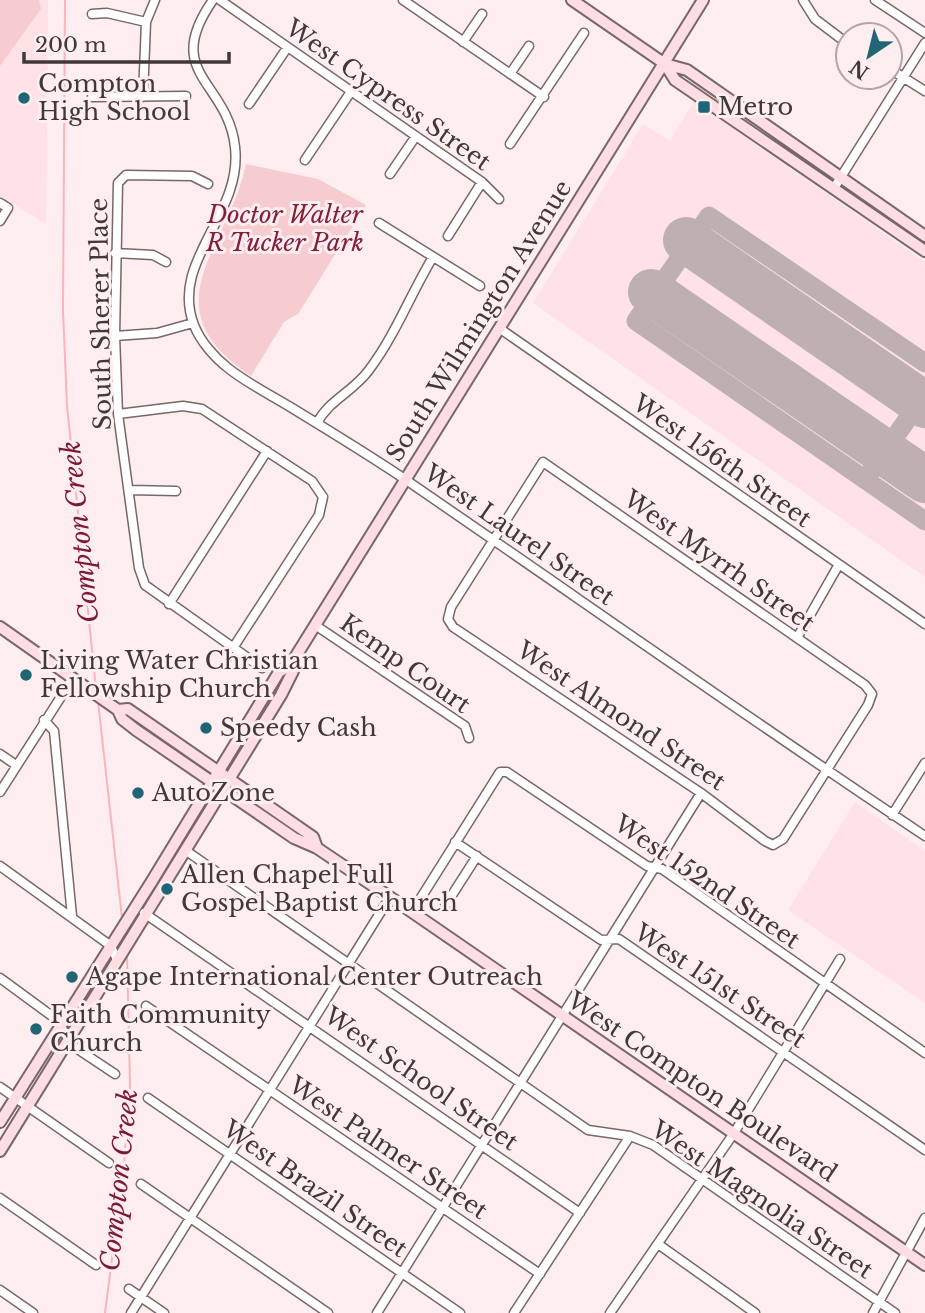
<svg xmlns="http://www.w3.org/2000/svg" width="925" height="1313" viewBox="0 0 925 1313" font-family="'Libre Baskerville',serif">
<rect width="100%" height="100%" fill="#ffeef0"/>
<!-- built -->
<path fill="#ffe2e5" d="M0,0H48L46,224L0,196Z
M694,101L925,262V577L533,303L643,124L670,141Z
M855,802L925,851V1003L788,910Z"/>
<!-- green -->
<path fill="#f6ccd0" d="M0,0H39L41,9L0,66Z
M246,164L318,179L366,205L298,314L284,322L251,376C146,307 229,248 246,164Z"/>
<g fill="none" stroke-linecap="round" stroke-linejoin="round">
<!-- stream -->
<path stroke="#fbb3bc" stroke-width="2" d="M65,0L63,310L67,406L96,689
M98,701L122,918
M105,1313L124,1164L130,1085L127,955"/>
<!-- taxiway -->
<path stroke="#beb0b1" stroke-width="19" d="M925,363L709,216L636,321L925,521
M865,480L925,394"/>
<!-- runway -->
<path stroke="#beb0b1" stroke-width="46" d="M686,240L925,405
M651,292L925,480"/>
<defs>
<path id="street" d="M213,0C161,74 228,81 235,147C243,215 169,261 194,325C200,341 215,358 228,368C248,384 271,395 292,408C331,432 371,456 409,482C581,600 751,720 925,836
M220,0L482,182L499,199
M403,0L544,97
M803,0L815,19L848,44
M875,0L925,33
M92,14L107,13L146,22
M463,42L482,14
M890,69L925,91
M510,74L529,46
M92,97L186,96
M143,97L146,22L155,0
M249,104L287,48
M510,144L584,33
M305,160L350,93
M390,174L416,136
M208,184L192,176L126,175L118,183L115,336L118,414L139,568L145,585L262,668
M834,188L925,43
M0,203L8,208L0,221
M379,223L480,286
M448,236L482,182
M115,253L153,255L166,262
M499,328L925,624
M115,336L157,333L193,323
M118,414L183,406L202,409L312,481L323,497
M317,423C330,399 353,392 369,370C396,334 410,295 433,257
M543,462L865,685L872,694L868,705L783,839L773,845L765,841L701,793L453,627L448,619L451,607Z
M130,490L176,491
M169,604L267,451
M315,625L465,726L469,738
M797,638L838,566
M233,648L319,515L323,497
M44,720L54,731L72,916
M0,754L16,765
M0,792L73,678
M892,815L925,763
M455,842L601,940L619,939L925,1150
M185,850L588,1130L630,1136L653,1145L895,1313
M0,866L111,946L117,960
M445,906L477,856
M412,912L500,772H507L647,866L662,869L925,1053
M144,913L580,1213
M0,978L56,1019L73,1046L115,1074
M146,1006L540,1274
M0,1087L109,1163
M148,1098L460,1313
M141,1184L328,1313
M0,1198L96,1265
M658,1244L755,1313
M129,1289L164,1313
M0,1290L33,1313
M131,1313L390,897
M377,1313L701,793
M514,1313L630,1136
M610,1313L734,1133L840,959
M873,1313L925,1218"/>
<path id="secondary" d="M572,0L665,64L687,70L925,236
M665,64L675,80L925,251
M0,627L118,710L122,719L136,730L294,838L317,848L412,912L925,1265
M118,710L128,709L313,837L317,848
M0,1122L152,881L279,672L291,664L703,0
M0,1151L281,695L293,671L291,664"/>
</defs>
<!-- street casing -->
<use href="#street" stroke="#786768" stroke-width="11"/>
<!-- secondary casing -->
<use href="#secondary" stroke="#786768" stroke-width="14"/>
<!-- street -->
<use href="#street" stroke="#fff" stroke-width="8"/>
<!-- secondary -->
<use href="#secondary" stroke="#fedee3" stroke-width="10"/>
</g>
<!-- markers -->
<g fill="#206576" stroke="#ffeef0" stroke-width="2.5">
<circle cx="24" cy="98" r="7"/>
<rect x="697" y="100" width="14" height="14" rx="3.5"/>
<circle cx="26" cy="675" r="7"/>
<circle cx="206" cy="728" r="7"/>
<circle cx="138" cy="793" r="7"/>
<circle cx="167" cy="889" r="7"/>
<circle cx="72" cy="977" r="7"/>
<circle cx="36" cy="1029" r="7"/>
</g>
<g text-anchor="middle" stroke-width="6" stroke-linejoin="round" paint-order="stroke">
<!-- poi labels -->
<g font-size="24" fill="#413939" stroke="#ffeef0" text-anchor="start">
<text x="38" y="92">Compton<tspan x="38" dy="28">High School</tspan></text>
<text x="718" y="115">Metro</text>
<text x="40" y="669">Living Water Christian<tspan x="40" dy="28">Fellowship Church</tspan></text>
<text x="220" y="736">Speedy Cash</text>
<text x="152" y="801">AutoZone</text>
<text x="181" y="883">Allen Chapel Full<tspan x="181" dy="28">Gospel Baptist Church</tspan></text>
<text x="86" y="985">Agape International Center Outreach</text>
<text x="50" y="1023">Faith Community<tspan x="50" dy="28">Church</tspan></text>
</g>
<!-- street labels -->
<g font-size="24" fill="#413939" stroke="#ffeef0">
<text transform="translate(388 95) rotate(35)" y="8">West Cypress Street</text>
<text transform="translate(101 314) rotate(-91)" y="8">South Sherer Place</text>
<text transform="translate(479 321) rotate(-58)" y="8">South Wilmington Avenue</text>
<text transform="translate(722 461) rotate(35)" y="8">West 156th Street</text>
<text transform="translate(519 535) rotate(35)" y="8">West Laurel Street</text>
<text transform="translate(719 561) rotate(35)" y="8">West Myrrh Street</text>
<text transform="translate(405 664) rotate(35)" y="8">Kemp Court</text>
<text transform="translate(621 716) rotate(34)" y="8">West Almond Street</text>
<text transform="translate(707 882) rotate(34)" y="8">West 152nd Street</text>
<text transform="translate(720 986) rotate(34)" y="8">West 151st Street</text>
<text transform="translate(421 1079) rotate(35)" y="8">West School Street</text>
<text transform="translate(702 1087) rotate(34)" y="8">West Compton Boulevard</text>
<text transform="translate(388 1148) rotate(34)" y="8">West Palmer Street</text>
<text transform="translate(315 1189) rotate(35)" y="8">West Brazil Street</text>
<text transform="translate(762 1200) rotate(34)" y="8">West Magnolia Street</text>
</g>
<!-- park labels -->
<g font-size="24" font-style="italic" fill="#841f39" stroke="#ffeef0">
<text x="285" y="223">Doctor Walter<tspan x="285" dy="28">R Tucker Park</tspan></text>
</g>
<!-- water labels -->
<g font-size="26" font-style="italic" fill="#7d1934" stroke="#ffeef0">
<text transform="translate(80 532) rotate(-96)" y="9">Compton Creek</text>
<text transform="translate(119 1180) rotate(-84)" y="9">Compton Creek</text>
</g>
</g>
<!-- north arrow -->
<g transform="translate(869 56) rotate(215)"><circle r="33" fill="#ffeef0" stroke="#b3a6a7" stroke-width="2"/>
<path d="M0-5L12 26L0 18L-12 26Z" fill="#206576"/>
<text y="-10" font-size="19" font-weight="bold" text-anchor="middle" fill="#413939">N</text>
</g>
<!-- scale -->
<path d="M24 52v10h205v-10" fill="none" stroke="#413939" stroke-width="3.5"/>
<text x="35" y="52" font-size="21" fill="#413939" stroke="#ffeef0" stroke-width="5" paint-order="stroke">200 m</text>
</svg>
